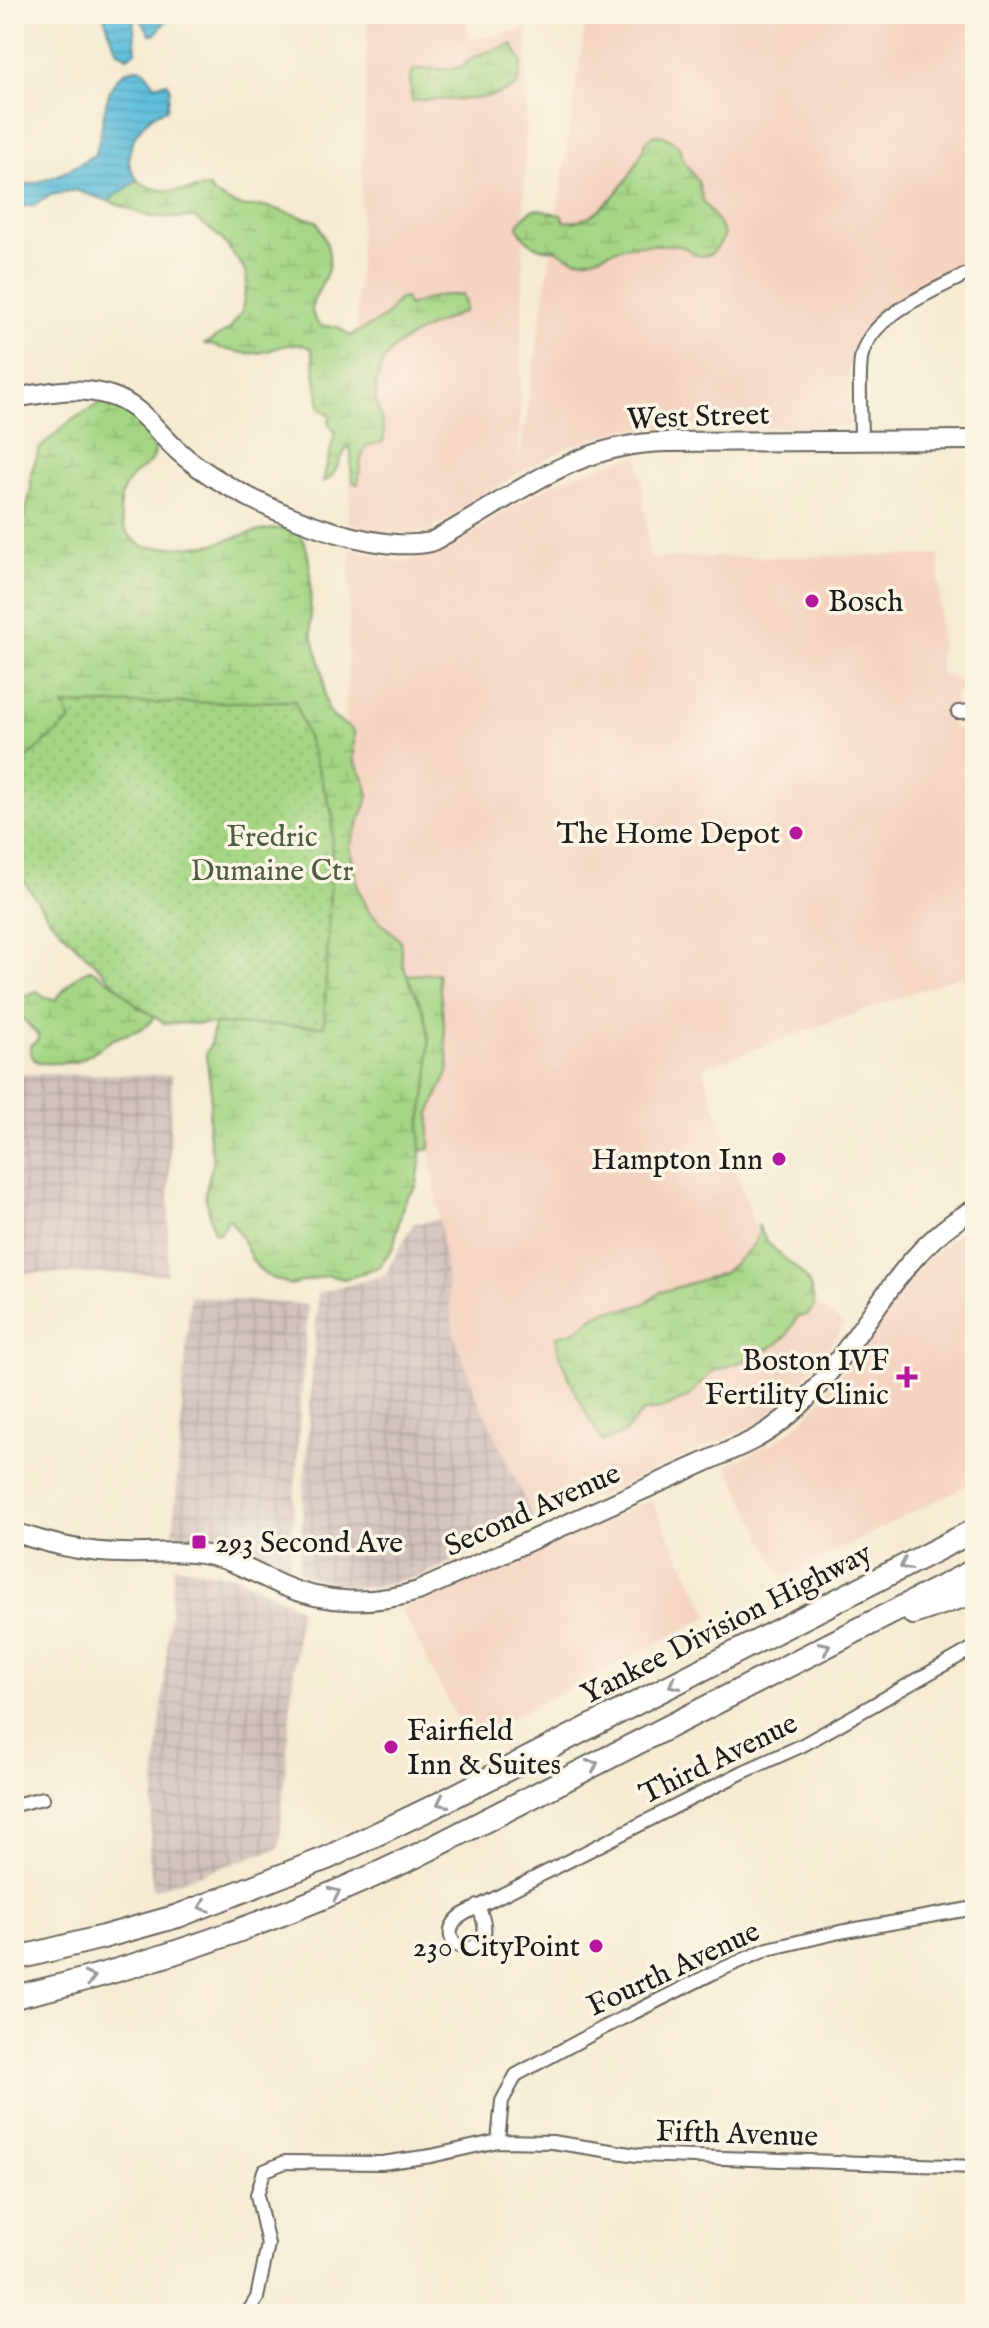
<svg xmlns="http://www.w3.org/2000/svg" width="989" height="2328" viewBox="0 0 989 2328" font-family="'IM FELL English',serif">
<defs>
<pattern id="industrial-grid" width="8" height="8" patternUnits="userSpaceOnUse" patternTransform="scale(2)"><rect width="8" height="8" fill="#d1c0bc"/><path d="M0 4h8M4 0v8" fill="none" stroke="#b3a4a1"/></pattern>
<pattern id="grass-tufts" width="24" height="20" patternUnits="userSpaceOnUse" patternTransform="scale(2)"><rect width="24" height="20" fill="#a5d685"/><path d="M3 7l-1-3M5 7V3M7 7l1-3M15 17l-1-3M17 17v-4M19 17l1-3" fill="none" stroke="#8db772"/></pattern>
<pattern id="wetland-marsh" width="20" height="14" patternUnits="userSpaceOnUse" patternTransform="scale(2)"><rect width="20" height="14" fill="#a5d685"/><path d="M1 5h8M5 5V1M11 12h8M15 12V8" fill="none" stroke="#8db772"/></pattern>
<pattern id="park-dots" width="8" height="8" patternUnits="userSpaceOnUse" patternTransform="scale(2)"><rect width="8" height="8" fill="#a5d685"/><path d="M2 2h.1M6 6h.1" fill="none" stroke="#8db772" stroke-width="1.8" stroke-linecap="round"/></pattern>
<pattern id="water-rules" width="6" height="5" patternUnits="userSpaceOnUse" patternTransform="scale(2)"><rect width="6" height="5" fill="#5dbedb"/><path d="M0 2.5h6" fill="none" stroke="#50a3bb"/></pattern>
</defs>
<rect width="100%" height="100%" fill="#fcf5e5"/>
<filter id="ink" filterUnits="userSpaceOnUse"><feTurbulence type="fractalNoise" baseFrequency=".0125" numOctaves="2"/><feDisplacementMap in="SourceGraphic" scale="16" xChannelSelector="R" yChannelSelector="G"/><feConvolveMatrix kernelMatrix="1 2 1 2 8 2 1 2 1" color-interpolation-filters="sRGB"/></filter>
<filter id="wash" filterUnits="userSpaceOnUse"><feTurbulence type="fractalNoise" baseFrequency=".006" numOctaves="4" result="noise"/><feDisplacementMap in="SourceGraphic" scale="32" xChannelSelector="R" yChannelSelector="G"/><feGaussianBlur stdDeviation="1.8" result="paint"/><feColorMatrix in="noise" values="0 0 0 0 0 0 0 0 0 0 0 0 0 0 0 0 0 1.4 0 .05"/><feComposite in="paint" operator="in"/></filter>
<g filter="url(#wash)">
<rect width="100%" height="100%" fill="#f5ebd2"/>
<!-- built -->
<path fill="#f5d3c1" d="M368,14H461L466,20L470,40L528,28L519,464L587,14H975V263L880,313L857,341L849,369V427H670L622,431L571,446L518,473L429,531L409,534L383,533L349,523Z
M639,456L650,558L939,555L940,673L965,684L955,695L953,729H975V1016L962,975L703,1068L768,1268L845,1325L783,1405L755,1425L536,1523L476,1395L454,1334L430,1149V1113L449,1070L438,974L338,979L351,549L404,562L453,547L502,513L551,484L608,463Z
M975,1223V1481L783,1578L727,1465L778,1440L801,1422L820,1401L926,1260L956,1234Z
M651,1499L710,1616L468,1740L400,1608L431,1599Z"/>
<!-- industrial -->
<path fill="url(#industrial-grid)" d="M14,1074L172,1075L167,1274L14,1273Z
M439,1219L454,1334L476,1395L536,1523L423,1575L380,1586L351,1588L298,1573L318,1293L385,1275L413,1224Z
M190,1296L308,1305L289,1573L230,1544L173,1534Z
M174,1566L239,1577L299,1608L279,1848L153,1890L149,1854Z"/>
<!-- grass -->
<path fill="url(#grass-tufts)" stroke="#607950" stroke-width="2" d="M438,973L449,1070L430,1113V1149L344,1158L338,979Z"/>
<!-- wetland -->
<path fill="url(#wetland-marsh)" stroke="#607950" stroke-width="2" d="M513,44L522,63L517,86C478,107 453,96 412,101L410,79L414,69H449L462,67L475,56Z
M654,135L664,136L678,145L684,161L698,181L703,201L718,222L724,236C719,245 714,256 702,256C693,256 688,247 680,246C667,244 650,245 637,245C603,246 589,275 556,249C540,252 521,241 518,225C535,201 538,210 561,215L564,221C596,229 639,170 645,142Z
M137,180C157,195 184,192 208,187L214,194L233,204L246,207L265,206L317,221C323,235 331,249 329,264C326,288 298,306 321,326L338,327L350,336L377,322L386,316L397,300L405,298L408,306L437,296L462,294L465,304L464,311C426,332 373,339 376,398C377,414 387,425 383,442L366,446L361,459L358,484L354,483C348,471 354,457 349,445C339,457 337,477 323,482L335,432L328,423L331,416L320,408L312,349C293,337 276,351 256,353C238,355 221,347 205,344L230,329L242,311L247,279L243,267L221,238L195,218L150,217L108,201Z
M107,399C123,408 170,440 150,462C146,467 140,469 136,473C123,484 117,501 121,517C123,525 125,532 132,538C136,542 142,546 147,547C153,548 208,546 214,544C241,536 269,525 297,530C317,553 308,600 311,628C313,645 321,660 323,676C325,689 323,701 330,713C335,722 347,724 354,732V761L365,780L369,796L350,846L358,888L369,911L400,940L403,966L424,1012L429,1037V1073L420,1128L421,1155L417,1184L414,1191L408,1195L402,1209L393,1248L378,1267L352,1277L343,1279L328,1275L290,1285C281,1280 270,1279 262,1272C246,1257 243,1232 228,1218L220,1233H216L213,1230L205,1194L213,1160L208,1130L211,1091L206,1054L211,1042L216,1012L14,838V565L31,489V473L40,448L69,422Z
M91,969L133,997L137,1007L155,1015C145,1034 128,1031 112,1040C101,1046 91,1055 79,1060C71,1064 63,1063 54,1063C39,1064 31,1064 30,1045L36,1042L39,1036L15,1010L14,1000L37,991L44,997L55,1000L77,976Z
M758,1225C761,1231 764,1237 768,1242C786,1266 813,1268 814,1307L807,1315L797,1317L787,1335L776,1345L749,1359L713,1371L688,1397L664,1408L642,1413L624,1433L603,1442C592,1425 553,1353 557,1336L576,1331L595,1316L608,1310L628,1309L644,1304L661,1292L724,1273L752,1247L759,1233Z"/>
<!-- park -->
<path fill="url(#park-dots)" stroke="#607950" stroke-width="2" d="M295,701L333,815L324,1026L164,1023L135,1004L48,917L14,866V769L71,720L63,705Z"/>
<!-- water -->
<path fill="url(#water-rules)" stroke="#3c6d7c" stroke-width="2" d="M103,14H172L155,34H150L139,17H133L136,51L127,57L116,49Z
M136,68L143,69L155,85L167,82L170,89L167,109C146,114 128,139 129,162C130,168 134,174 137,180L134,183L108,201L75,190L51,195L35,205L14,207V186C43,184 72,170 95,154C106,127 100,74 136,68Z"/>
</g>
<g filter="url(#ink)">
<g fill="none" stroke-linecap="round" stroke-linejoin="round">
<defs>
<path id="street" d="M861,440C861,414 858,385 861,359C868,314 939,289 975,270
M958,712L975,711
M14,1805L43,1798
M478,1906C486,1924 490,1940 469,1949C444,1946 446,1923 466,1913L743,1772L801,1746L975,1647
M498,2141L502,2101L516,2075L605,2027L713,1973L768,1949L840,1932L975,1908
M247,2314L257,2298L268,2244L257,2195L264,2171L285,2162L382,2163L431,2156L498,2141L552,2142L637,2155L975,2167"/>
<path id="secondary" d="M14,398C47,393 78,385 111,396C140,405 156,431 177,450C228,497 363,557 431,542C511,500 571,443 667,442L975,440
M14,1532C49,1544 85,1553 122,1553C148,1554 175,1550 201,1554C231,1558 254,1573 281,1585C325,1604 373,1605 418,1591L745,1444C849,1395 875,1262 975,1209"/>
<path id="highway" d="M913,1613L975,1592
M14,1959L103,1937L178,1916L327,1858L435,1806L975,1530
M14,1997C154,1965 288,1917 418,1855L975,1570"/>
</defs>
<!-- street casing -->
<use href="#street" stroke="#68645c" stroke-width="16"/>
<!-- secondary casing -->
<use href="#secondary" stroke="#68645c" stroke-width="22"/>
<!-- highway casing -->
<use href="#highway" stroke="#68645c" stroke-width="26"/>
<!-- street -->
<use href="#street" stroke="#fff" stroke-width="12"/>
<!-- secondary -->
<use href="#secondary" stroke="#fff" stroke-width="18"/>
<!-- highway -->
<use href="#highway" stroke="#fff" stroke-width="22"/>
</g>
<!-- one-way arrows -->
<defs><path id="oneway-chevron" d="M-2-3.5L2.5 0L-2 3.5" fill="none" stroke-width="1.6" stroke-linecap="round" stroke-linejoin="round" transform="scale(2)"/></defs>
<g stroke="#999">
<use href="#oneway-chevron" transform="translate(905 1565) rotate(153)"/>
<use href="#oneway-chevron" transform="translate(825 1647) rotate(-27)"/>
<use href="#oneway-chevron" transform="translate(674 1684) rotate(153)"/>
<use href="#oneway-chevron" transform="translate(593 1765) rotate(-27)"/>
<use href="#oneway-chevron" transform="translate(442 1802) rotate(153)"/>
<use href="#oneway-chevron" transform="translate(335 1893) rotate(-24)"/>
<use href="#oneway-chevron" transform="translate(204 1906) rotate(160)"/>
<use href="#oneway-chevron" transform="translate(90 1978) rotate(-15)"/>
</g>
</g>
<!-- markers -->
<g fill="#b5179e" stroke="#fcf5e5" stroke-width="3">
<circle cx="812" cy="601" r="8"/>
<circle cx="796" cy="833" r="8"/>
<circle cx="779" cy="1159" r="8"/>
<path d="M903 1365h8v8h8v8h-8v8h-8v-8h-8v-8h8z"/>
<rect x="191" y="1534" width="16" height="16" rx="4"/>
<circle cx="391" cy="1747" r="8"/>
<circle cx="596" cy="1946" r="8"/>
</g>
<g text-anchor="middle" stroke-width="7" stroke-linejoin="round" paint-order="stroke">
<!-- street labels -->
<g font-size="30" fill="#1c1c1c" stroke="#fcf5e5">
<text transform="translate(698 416) rotate(-2)" y="10">West Street</text>
<text transform="translate(532 1509) rotate(-24)" y="10">Second Avenue</text>
<text transform="translate(726 1623) rotate(-27)" y="10">Yankee Division Highway</text>
<text transform="translate(718 1758) rotate(-26)" y="10">Third Avenue</text>
<text transform="translate(673 1968) rotate(-25)" y="10">Fourth Avenue</text>
<text transform="translate(737 2133) rotate(2)" y="10">Fifth Avenue</text>
</g>
<!-- poi labels -->
<g font-size="30" fill="#1c1c1c" stroke="#fcf5e5" text-anchor="end">
<text x="828" y="611" text-anchor="start">Bosch</text>
<text x="780" y="843">The Home Depot</text>
<text x="763" y="1169">Hampton Inn</text>
<text x="889" y="1370">Boston IVF<tspan x="889" dy="34">Fertility Clinic</tspan></text>
<text x="215" y="1552" text-anchor="start">293 Second Ave</text>
<text x="407" y="1740" text-anchor="start">Fairfield<tspan x="407" dy="34">Inn &amp; Suites</tspan></text>
<text x="580" y="1956">230 CityPoint</text>
</g>
<!-- park labels -->
<g font-size="30" fill="#4c5d41" stroke="#fcf5e5">
<text x="272" y="846">Fredric<tspan x="272" dy="34">Dumaine Ctr</tspan></text>
</g>
</g>
<!-- margin -->
<rect width="989" height="2328" fill="none" stroke="#fcf5e5" stroke-width="48"/>
</svg>
